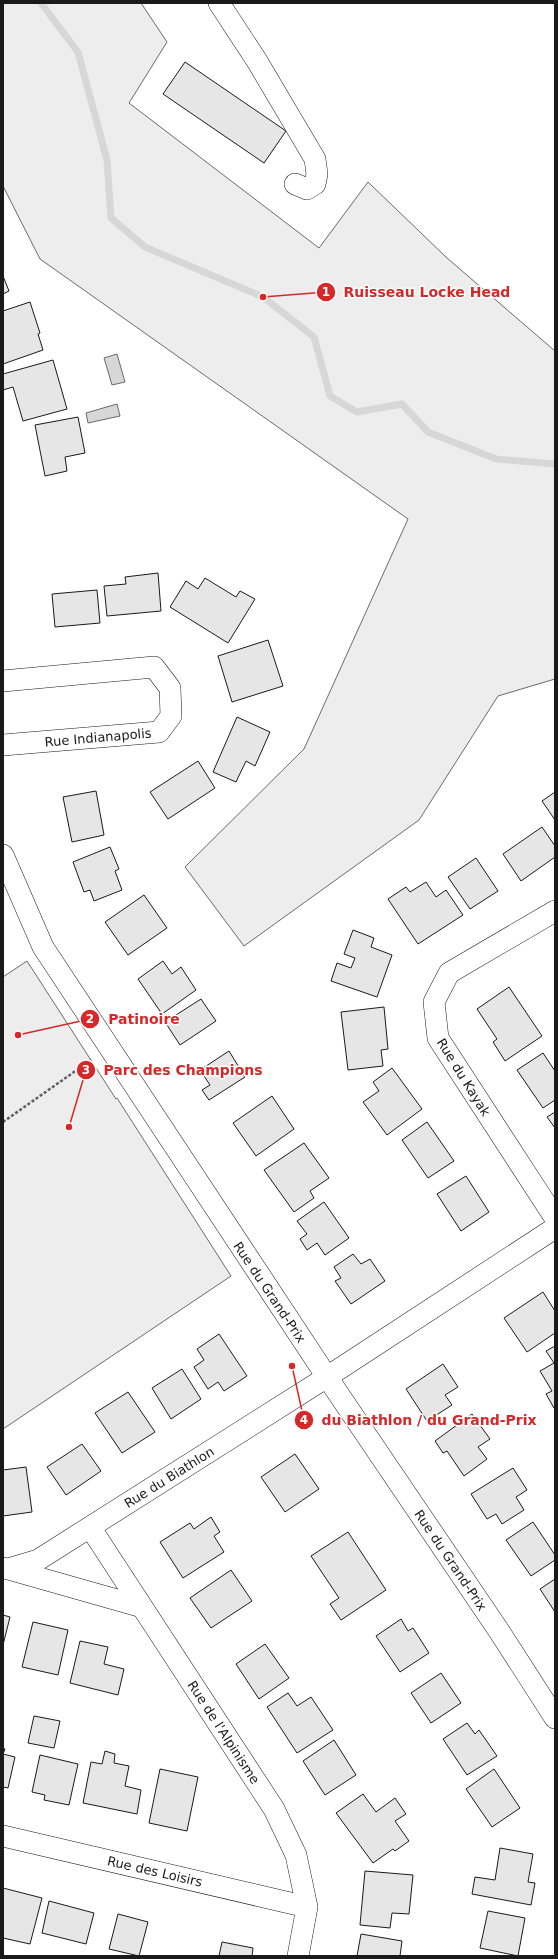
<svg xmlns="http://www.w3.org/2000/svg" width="558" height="1959" viewBox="0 0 558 1959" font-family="'DejaVu Sans',sans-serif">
<rect width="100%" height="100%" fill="#fff"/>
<!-- built -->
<path fill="#ededed" stroke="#6a6a6a" d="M3,3H141L167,42L129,103L319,248L368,182L447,258L555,351V679L498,696L419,820L244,946L185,867L304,749L408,519L40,259L3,186Z
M27,961L116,1099L117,1098L231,1276L3,1429V977Z"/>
<!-- water -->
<path fill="#d7d7d7" stroke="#6a6a6a" d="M117,354L125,382L112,385L104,358Z
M117,404L120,416L88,423L86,413Z"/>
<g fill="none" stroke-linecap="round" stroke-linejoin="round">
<!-- stream -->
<path stroke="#d7d7d7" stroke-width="7" d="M41,3L78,52L107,160L111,218L145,247L263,297L314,337L330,396L357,412L402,404L428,432L496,459L555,464"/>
</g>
<!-- building -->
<path fill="#e6e6e6" stroke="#1a1a1a" d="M185,62L286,131L264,163L163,94Z
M3,276L9,291L3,294Z
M30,302L40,333L38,334L43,350L3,364V311Z
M53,360L67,409L23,421L13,387L3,390V374Z
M78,417L85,453L65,457L67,471L45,476L35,425Z
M158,573L161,611L107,616L104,586L126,584L125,577Z
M205,578L236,597L240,591L255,599L228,643L170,607L186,581L198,589Z
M97,590L100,623L55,627L52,594Z
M268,640L283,686L232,702L218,656Z
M237,717L270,732L255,766L246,761L236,782L213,772Z
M198,761L215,788L168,819L150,792Z
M96,791L104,835L72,842L63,797Z
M555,792V820L542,801Z
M542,827L555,846V857L521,881L503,854Z
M110,847L119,869L115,871L122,890L94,901L90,890L84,892L73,862Z
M476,858L498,891L470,909L448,877Z
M426,882L436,897L446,890L463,915L418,944L388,899L406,887L410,892Z
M144,895L167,928L128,955L105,922Z
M353,930L374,938L371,947L392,955L377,997L331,981L337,963L351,968L355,958L344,954Z
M163,961L172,974L181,967L196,990L162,1014L138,979Z
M509,987L542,1036L505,1061L493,1042L497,1039L477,1009Z
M201,999L216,1021L180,1045L165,1022Z
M384,1007L388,1049L381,1050L383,1066L348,1070L341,1012Z
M229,1051L245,1077L209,1100L202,1090L210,1085L200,1070Z
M543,1053L555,1071V1100L543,1108L517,1070Z
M392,1068L422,1109L387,1135L363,1102L379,1091L373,1082Z
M272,1096L294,1129L256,1156L233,1123Z
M555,1112V1128L547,1117Z
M427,1122L454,1161L428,1178L402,1140Z
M304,1143L329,1178L310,1191L314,1198L294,1212L264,1170Z
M466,1176L489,1212L461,1231L437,1194Z
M324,1202L349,1238L325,1255L317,1243L307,1250L300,1239L307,1234L297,1221Z
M353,1254L361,1264L370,1259L385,1281L351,1304L335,1281L341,1278L334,1267Z
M543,1292L555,1311V1333L527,1352L504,1318Z
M219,1334L247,1376L224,1391L218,1382L208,1389L194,1367L204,1360L197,1349Z
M555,1346V1408H554L546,1394L552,1391L540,1371L554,1363L546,1351Z
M443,1364L458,1387L445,1395L452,1405L427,1421L406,1389Z
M182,1369L201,1399L171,1419L152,1388Z
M128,1392L155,1432L122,1453L95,1413Z
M472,1414L490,1439L478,1447L487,1459L464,1476L447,1451L443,1453L435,1441Z
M82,1444L101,1471L66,1495L47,1467Z
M295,1454L319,1489L285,1512L261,1477Z
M26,1467L32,1512L3,1516V1470Z
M513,1468L527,1490L516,1497L524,1510L502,1524L496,1514L487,1519L471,1494Z
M211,1517L220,1532L214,1536L224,1552L183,1578L160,1542L190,1523L194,1529Z
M533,1522L555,1555V1560L531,1576L506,1540Z
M348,1532L386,1590L341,1620L330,1604L339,1598L311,1556Z
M231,1570L252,1601L211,1628L190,1598Z
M555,1579V1612L540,1589Z
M3,1615L10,1617L3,1645Z
M401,1619L408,1631L413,1628L429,1653L400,1672L376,1636Z
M33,1622L68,1630L58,1675L22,1667Z
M80,1641L108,1647L104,1664L124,1669L118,1695L70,1683Z
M265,1644L289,1678L259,1699L236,1664Z
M441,1673L461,1703L431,1723L411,1693Z
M288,1693L297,1706L311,1697L333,1730L297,1753L267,1707Z
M34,1716L60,1721L54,1748L28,1743Z
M467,1723L475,1734L479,1730L497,1756L467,1775L443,1739Z
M334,1740L356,1775L325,1795L303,1761Z
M3,1748L5,1749L3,1754L15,1757L8,1788L3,1787Z
M105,1751L115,1754L114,1763L129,1766L125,1786L141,1790L137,1814L83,1803L91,1762L102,1764Z
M40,1755L78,1764L69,1805L44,1800L45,1795L32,1792Z
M160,1769L198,1777L187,1831L149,1823Z
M494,1769L520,1808L492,1827L466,1789Z
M363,1794L376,1812L395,1798L406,1814L395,1821L409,1841L395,1851L393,1849L373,1863L336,1813Z
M500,1848L533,1854L528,1882L535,1883L531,1905L472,1894L475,1877L495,1880Z
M365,1871L413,1875L409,1914L392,1913L390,1928L360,1925Z
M3,1888L42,1898L30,1944L3,1938Z
M49,1901L94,1913L86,1944L42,1933Z
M488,1911L525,1918L518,1956L480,1948Z
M118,1914L148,1922L139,1956L109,1949Z
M361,1934L402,1941L400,1956H357Z
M222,1942L253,1948L252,1956H219Z"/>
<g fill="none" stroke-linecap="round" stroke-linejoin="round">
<defs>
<path id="street" d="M219,3L257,61L315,159L317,174L315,184L307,189L295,184
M3,681L154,667L170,688L171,716L159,732L3,745
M3,855L43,947L327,1377L499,1631L555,1718
M555,911L449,973L434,1002L438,1038L555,1218
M90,1527L274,1809L296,1855L307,1907L298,1956
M3,1568L8,1569L38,1560L327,1377L555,1228
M8,1569L142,1607
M3,1836L307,1907"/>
</defs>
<!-- street casing -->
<use href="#street" stroke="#1a1a1a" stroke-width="22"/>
<!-- path -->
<path stroke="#5f5f5f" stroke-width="2.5" stroke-dasharray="3 2" stroke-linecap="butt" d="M3,1122L91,1060"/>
<!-- street -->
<use href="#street" stroke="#fff" stroke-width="21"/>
</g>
<g text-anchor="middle" stroke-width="3" stroke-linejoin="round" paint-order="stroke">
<!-- street labels -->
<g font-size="13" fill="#1a1a1a" stroke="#fff">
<text transform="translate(98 737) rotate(-5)" y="5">Rue Indianapolis</text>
<text transform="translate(464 1077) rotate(58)" y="5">Rue du Kayak</text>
<text transform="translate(270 1292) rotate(56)" y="5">Rue du Grand-Prix</text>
<text transform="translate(169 1477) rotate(-32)" y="5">Rue du Biathlon</text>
<text transform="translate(451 1560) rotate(56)" y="5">Rue du Grand-Prix</text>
<text transform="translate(224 1732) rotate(57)" y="5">Rue de l'Alpinisme</text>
<text transform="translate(155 1871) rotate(13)" y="5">Rue des Loisirs</text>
</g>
</g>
<!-- callouts -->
<path fill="none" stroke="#d62828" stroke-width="1.5" d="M263 297L326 292M18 1035L90 1019M69 1127L86 1070M292 1366L304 1420"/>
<g fill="#d62828" stroke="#fff" stroke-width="1.5">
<circle cx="263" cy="297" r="4"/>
<circle cx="18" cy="1035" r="4"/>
<circle cx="69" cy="1127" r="4"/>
<circle cx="292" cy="1366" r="4"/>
<circle cx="326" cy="292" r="10"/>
<circle cx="90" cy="1019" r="10"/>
<circle cx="86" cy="1070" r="10"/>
<circle cx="304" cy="1420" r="10"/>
</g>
<g font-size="12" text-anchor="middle" font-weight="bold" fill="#fff">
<text x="326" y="296">1</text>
<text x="90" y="1023">2</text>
<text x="86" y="1074">3</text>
<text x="304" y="1424">4</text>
</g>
<g font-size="14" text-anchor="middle" font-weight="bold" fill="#d62828" stroke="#fff" stroke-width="3" stroke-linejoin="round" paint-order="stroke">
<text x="427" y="297">Ruisseau Locke Head</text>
<text x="144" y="1024">Patinoire</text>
<text x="183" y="1075">Parc des Champions</text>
<text x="429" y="1425">du Biathlon / du Grand-Prix</text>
</g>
<!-- border -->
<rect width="558" height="1959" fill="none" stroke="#1a1a1a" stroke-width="8"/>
</svg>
